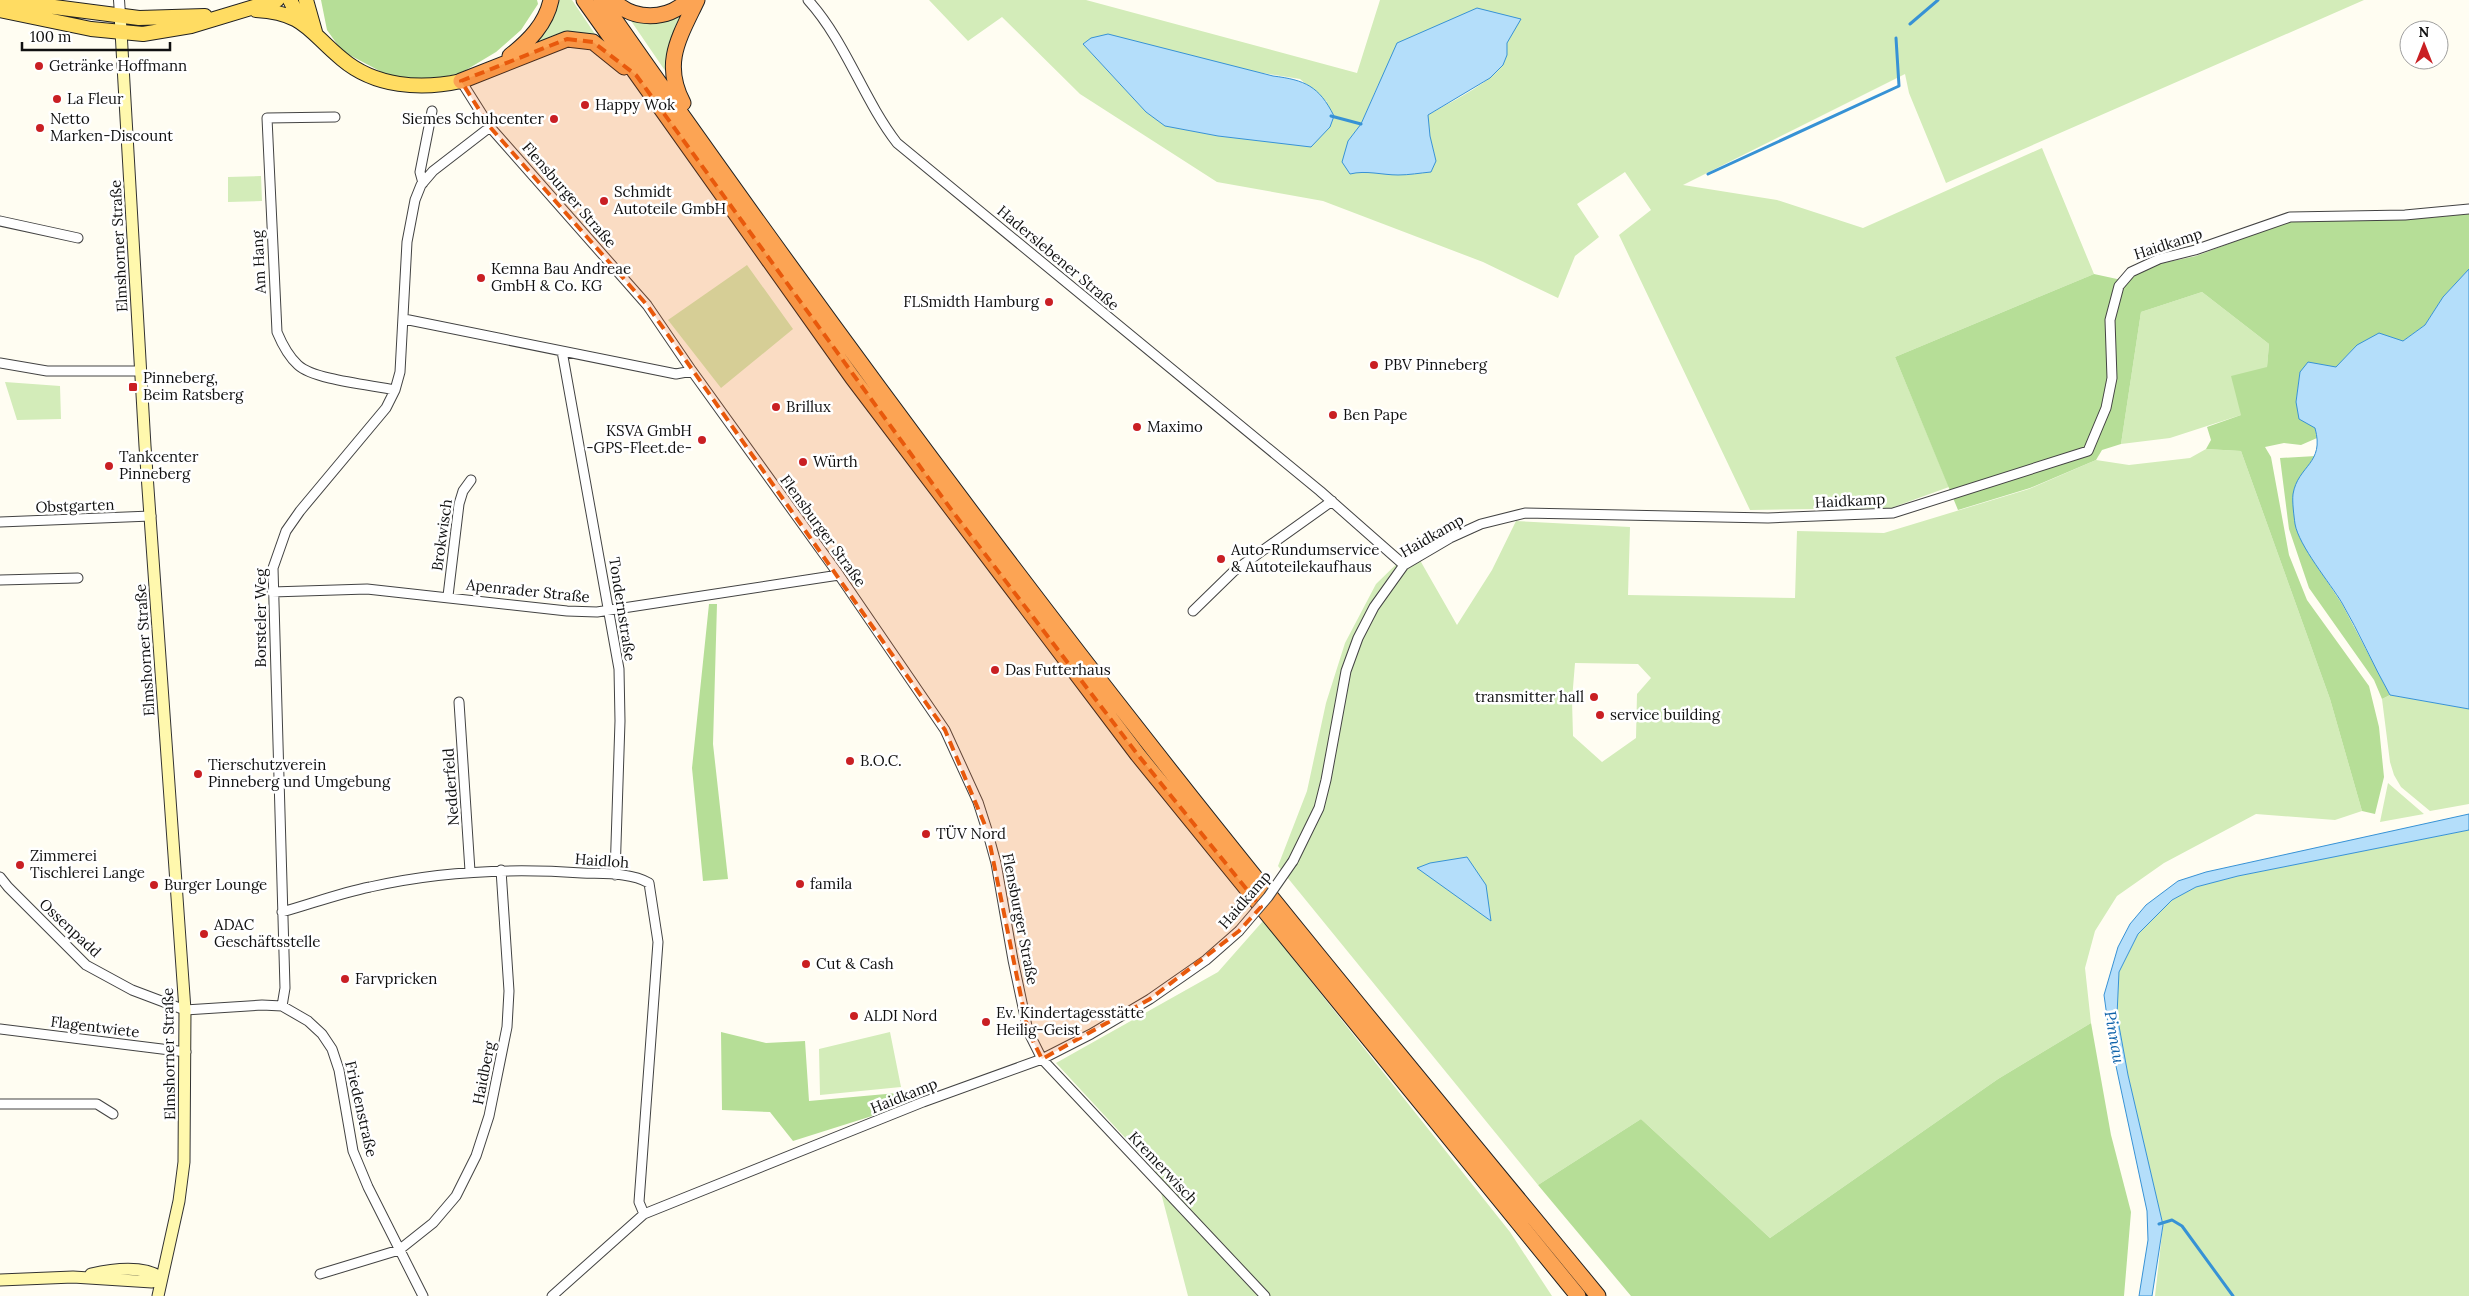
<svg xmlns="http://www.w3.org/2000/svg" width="2469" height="1296" viewBox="0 0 2469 1296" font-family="Lora,serif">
<rect width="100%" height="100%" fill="#fffdf2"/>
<!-- green -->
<path fill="#d3ecb9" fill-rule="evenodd" d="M556,0H572L595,34L566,32L534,44Z
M929,0H1086L1357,73L1380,0H2364L1946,183L1909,93L1905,74L1683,185L1777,200L1863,228L2042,148L2094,274L1895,357L1949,487L1891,508L1750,510L1619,235L1651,210L1625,172L1577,204L1599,237L1575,256L1558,298L1483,262L1323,201L1217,182L1080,94L1002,17L968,41ZM1477,8L1507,43C1507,51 1507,59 1502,66C1490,83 1447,104 1428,115L1430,136L1436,161L1431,172C1408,174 1386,176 1363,171L1348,141L1361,124L1378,85L1437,27ZM1083,44L1300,79L1327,102L1263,141L1218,136L1166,126L1146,112Z
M686,5L668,75L627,15Z
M261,176L262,201L228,202V177Z
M747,265L793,329L721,388L668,320Z
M2202,292L2269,344L2267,367L2241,415L2170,438L2121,444L2141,312Z
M5,382L60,386L61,419L17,420Z
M2206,449L2241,451L2330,699L2362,811L2335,820L2256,814L2164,863L2117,896L2095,931L2085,968L2091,1023L1998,1079L1770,1238L1641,1119L1538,1185L1278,866L1307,791L1326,703L1345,643L1376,584L1413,548L1457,625L1492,570L1516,521L1630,527L1628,595L1795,598L1797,531L1884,533L2029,489L2096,460L2129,465L2190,458ZM1575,663L1638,664L1651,678L1637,694L1636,738L1602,762L1573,736L1572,700Z
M2390,695L2469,709V804L2430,811L2401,787L2394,775L2390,762L2382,699Z
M2388,783L2424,814L2380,822Z
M2469,830V1296H2155L2163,1225L2128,1075L2117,1015L2119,972L2138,934L2172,900L2196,887L2238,876Z
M1263,921L1510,1232L1552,1296H1188L1155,1170L1056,1063L1218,972Z
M890,1032L901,1087L820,1095L819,1049Z"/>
<!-- forest -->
<path fill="#b6de97" d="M321,0H537L538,4L521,30L496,52L461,73L434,79L391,77L342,51L327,30Z
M2469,214V269L2443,297L2425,325L2403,341L2357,345L2336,367L2300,372L2296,402L2315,428L2317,438L2301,445L2284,443L2265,447L2271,457L2289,555L2307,600L2369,686L2379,727L2384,777L2375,814L2362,811L2330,699L2241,451L2206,449L2211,440L2207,427L2241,415L2231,376L2267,367L2269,344L2202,292L2141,312L2121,444L2102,450L2096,460L2030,488L1958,510L1895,357L2094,274L2117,279L2131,277L2159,264L2196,256L2287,222L2325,219L2427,218Z
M2316,456L2305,470L2313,560L2342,604L2390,695L2382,699L2374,680L2309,588L2289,529L2280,458Z
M709,604H717L713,744L728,879L703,881L692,768Z
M2091,1023L2111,1135L2131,1212L2124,1296H1631L1538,1185L1641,1119L1770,1238L1998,1079Z
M721,1032L766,1043L805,1041L809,1101L908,1092L910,1104L793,1141L770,1112L722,1110Z"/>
<!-- water -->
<path fill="#b4defa" stroke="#3792d5" d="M1477,8L1521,19L1507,43V55L1503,65L1490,78L1428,115L1430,136L1436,161L1431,172C1420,173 1409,175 1398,175C1382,175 1366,170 1350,174L1342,162L1348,141L1361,124L1397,43Z
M1108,34L1273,76C1305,80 1319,86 1334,116L1330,127L1311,147L1218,136L1165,126L1146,112L1083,44L1091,38Z
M2469,269V709L2390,695C2373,665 2359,632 2342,603C2330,583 2299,546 2295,524C2294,516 2292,502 2293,494C2298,465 2325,464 2315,428L2299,419L2296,402L2300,372L2308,362L2336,367L2357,345L2379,333L2403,341L2425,325L2443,297Z
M2469,814V830L2238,876L2196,887L2172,900L2138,934L2119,972L2117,1015L2128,1075L2163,1225L2152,1296H2139L2148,1240L2147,1211L2110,1038L2104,995L2118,947L2130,924L2146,905L2178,881L2206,872Z
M1467,857L1486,885L1491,921L1417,868L1430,863Z"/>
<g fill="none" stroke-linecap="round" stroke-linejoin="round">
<!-- stream -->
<path stroke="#3792d5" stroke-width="3" d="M1910,24L1938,0
M1331,116L1361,124
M1708,174L1899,86L1896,38
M2159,1224L2172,1220L2182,1226L2233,1296"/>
<defs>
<path id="minor" d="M808,0C846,42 863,99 897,143L1320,491L1404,565
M461,81L490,127L647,305L692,371L839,575L945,730L978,802L987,830L996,863L1013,960L1028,1031L1042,1059L1265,1296
M335,117L267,118L277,332C282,344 288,356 298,365C314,380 372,385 395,390
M423,183L420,172L432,111
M0,221L78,238
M404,319L676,374L692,371
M562,351L619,669L620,721L615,875
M0,363L47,371H141
M0,522L151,516
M0,580L78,578
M272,592L367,589L567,611L597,612L839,575
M448,596L459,504L463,491L471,480
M1193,611L1234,571L1332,501
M459,702L470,871
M1293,861L1319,808L1326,780L1346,671L1358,638L1374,607L1404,565L1450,538L1481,524L1525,513L1768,518L1893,513L2088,451L2106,408L2112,378L2110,320L2119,286L2131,272L2159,259L2195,250L2290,217L2405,215L2469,209
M0,877L8,887L86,965L132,990L185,1010L262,1005L282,1006L308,1021L322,1034L332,1049L339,1070L353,1151L368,1187L423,1296
M282,912C311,904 340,893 370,887C440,871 510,868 582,873C603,874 630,872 649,883L658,942L639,1202L644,1214
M282,1006L285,988L273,568L286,531L300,511L386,408L395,390L400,372L407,242L415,200L421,185L433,171L490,127
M0,1029L186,1052
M0,1104H97L113,1114
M320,1274L399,1250L433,1223L456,1196L476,1156L489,1116L507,1027L509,991L501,870
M552,1296L644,1214L923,1102L1042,1059L1091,1034L1150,999L1206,960L1239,931"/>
<path id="tertiary" d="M119,0L120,14"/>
<path id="secondary" d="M120,14L145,446L185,1010L184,1162L179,1201L158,1296
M91,1274C113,1269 144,1265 162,1278
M0,1280L73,1277L152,1282L162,1278"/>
<path id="primary" d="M1,0L139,18L205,16
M290,0L300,20
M306,0L315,32
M0,10L91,29L143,34L191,26L277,0
M256,10C305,13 308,31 342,59C375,87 421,90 461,81"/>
<path id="motorway" d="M584,0L852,377L1138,755L1578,1296
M601,0C777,252 958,500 1147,741C1294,929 1447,1112 1598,1296
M613,0C633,21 667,21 688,0
M510,56C529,41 546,24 551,0
M461,81L567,39L593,42L624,67
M683,103C662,63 679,38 697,0"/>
</defs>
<!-- minor casing -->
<use href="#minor" stroke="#434343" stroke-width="11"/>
<!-- tertiary casing -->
<use href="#tertiary" stroke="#434343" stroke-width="12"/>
<!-- secondary casing -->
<use href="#secondary" stroke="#323232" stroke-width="13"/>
<!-- primary casing -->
<use href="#primary" stroke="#212121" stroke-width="16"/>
<!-- motorway casing -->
<use href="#motorway" stroke="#212121" stroke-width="17"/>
<!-- minor -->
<use href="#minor" stroke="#fff" stroke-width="9"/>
<!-- tertiary -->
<use href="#tertiary" stroke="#fff" stroke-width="10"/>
<!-- secondary -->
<use href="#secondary" stroke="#fff8ad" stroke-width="11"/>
<!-- primary -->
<use href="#primary" stroke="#ffdc62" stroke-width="14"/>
<!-- motorway -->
<use href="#motorway" stroke="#fca454" stroke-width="15"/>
<defs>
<path id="minor-bridge" d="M1239,931L1268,897L1293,861"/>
</defs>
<!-- minor-bridge casing -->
<use href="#minor-bridge" stroke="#434343" stroke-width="11" stroke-linecap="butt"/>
<!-- minor-bridge -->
<use href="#minor-bridge" stroke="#fff" stroke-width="9"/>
</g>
<!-- marked area -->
<path fill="#e8590c" fill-opacity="0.2" stroke="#e8590c" stroke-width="4" stroke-dasharray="10 6" stroke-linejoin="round" d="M567,39L593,42L636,75L953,512L1138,755L1261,907L1239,931L1150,999L1042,1059L1028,1031L987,830L945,730L647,305L490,127L461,81Z"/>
<!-- markers -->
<g fill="#c91f23" stroke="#fff" stroke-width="2">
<circle cx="39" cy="66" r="5"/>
<circle cx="57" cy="99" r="5"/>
<circle cx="585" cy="105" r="5"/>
<circle cx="554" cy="119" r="5"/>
<circle cx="40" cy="128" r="5"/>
<circle cx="604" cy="201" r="5"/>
<circle cx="481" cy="278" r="5"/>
<circle cx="1049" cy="302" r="5"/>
<circle cx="1374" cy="365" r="5"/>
<rect x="128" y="382" width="10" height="10" rx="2.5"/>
<circle cx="776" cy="407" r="5"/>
<circle cx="1333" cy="415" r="5"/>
<circle cx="1137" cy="427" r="5"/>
<circle cx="702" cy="440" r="5"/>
<circle cx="803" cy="462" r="5"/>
<circle cx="109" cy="466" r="5"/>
<circle cx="1221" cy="559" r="5"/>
<circle cx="995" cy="670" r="5"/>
<circle cx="1594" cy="697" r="5"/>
<circle cx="1600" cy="715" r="5"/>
<circle cx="850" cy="761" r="5"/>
<circle cx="198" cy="774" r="5"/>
<circle cx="926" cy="834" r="5"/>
<circle cx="20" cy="865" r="5"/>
<circle cx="800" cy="884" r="5"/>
<circle cx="154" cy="885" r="5"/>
<circle cx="204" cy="934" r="5"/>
<circle cx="806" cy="964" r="5"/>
<circle cx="345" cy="979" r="5"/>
<circle cx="854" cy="1016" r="5"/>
<circle cx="986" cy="1022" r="5"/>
</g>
<g text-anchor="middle" stroke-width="5" stroke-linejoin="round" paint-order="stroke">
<!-- poi labels -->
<g font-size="15" fill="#101010" stroke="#fff" text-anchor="start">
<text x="49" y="71">Getränke Hoffmann</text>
<text x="67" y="104">La Fleur</text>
<text x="595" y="110">Happy Wok</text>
<text x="50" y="124">Netto<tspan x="50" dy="17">Marken-Discount</tspan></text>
<text x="544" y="124" text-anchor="end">Siemes Schuhcenter</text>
<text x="614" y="197">Schmidt<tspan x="614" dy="17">Autoteile GmbH</tspan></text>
<text x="491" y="274">Kemna Bau Andreae<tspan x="491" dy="17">GmbH &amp; Co. KG</tspan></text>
<text x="1039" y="307" text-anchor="end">FLSmidth Hamburg</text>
<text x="1384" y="370">PBV Pinneberg</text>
<text x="143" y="383">Pinneberg,<tspan x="143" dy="17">Beim Ratsberg</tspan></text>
<text x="786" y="412">Brillux</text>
<text x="1343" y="420">Ben Pape</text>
<text x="1147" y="432">Maximo</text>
<text x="692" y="436" text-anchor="end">KSVA GmbH<tspan x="692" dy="17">-GPS-Fleet.de-</tspan></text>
<text x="119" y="462">Tankcenter<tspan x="119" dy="17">Pinneberg</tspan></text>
<text x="813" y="467">Würth</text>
<text x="1231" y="555">Auto-Rundumservice<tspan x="1231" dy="17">&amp; Autoteilekaufhaus</tspan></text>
<text x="1005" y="675">Das Futterhaus</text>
<text x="1584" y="702" text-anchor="end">transmitter hall</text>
<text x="1610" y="720">service building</text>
<text x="860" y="766">B.O.C.</text>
<text x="208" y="770">Tierschutzverein<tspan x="208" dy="17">Pinneberg und Umgebung</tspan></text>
<text x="936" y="839">TÜV Nord</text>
<text x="30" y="861">Zimmerei<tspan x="30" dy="17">Tischlerei Lange</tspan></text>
<text x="810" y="889">famila</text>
<text x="164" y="890">Burger Lounge</text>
<text x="214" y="930">ADAC<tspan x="214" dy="17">Geschäftsstelle</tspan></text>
<text x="816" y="969">Cut &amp; Cash</text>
<text x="355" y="984">Farvpricken</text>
<text x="996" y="1018">Ev. Kindertagesstätte<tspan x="996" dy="17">Heilig-Geist</tspan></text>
<text x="864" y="1021">ALDI Nord</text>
</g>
<!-- street labels -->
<g font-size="15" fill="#101010" stroke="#fff">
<text transform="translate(569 195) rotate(49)" y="5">Flensburger Straße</text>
<text transform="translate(2168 244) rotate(-18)" y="5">Haidkamp</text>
<text transform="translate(119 246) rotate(-93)" y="5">Elmshorner Straße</text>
<text transform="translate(1058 258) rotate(40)" y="5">Haderslebener Straße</text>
<text transform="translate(259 262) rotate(-93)" y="5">Am Hang</text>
<text transform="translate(1850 501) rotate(-3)" y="5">Haidkamp</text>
<text transform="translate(75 506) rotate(-2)" y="5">Obstgarten</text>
<text transform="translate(823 531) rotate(54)" y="5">Flensburger Straße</text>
<text transform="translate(442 535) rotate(-82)" y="5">Brokwisch</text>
<text transform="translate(1432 536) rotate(-30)" y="5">Haidkamp</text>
<text transform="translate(528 591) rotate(6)" y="5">Apenrader Straße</text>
<text transform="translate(622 609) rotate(81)" y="5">Tondernstraße</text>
<text transform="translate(261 618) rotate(-90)" y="5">Borsteler Weg</text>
<text transform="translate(145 650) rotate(-94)" y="5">Elmshorner Straße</text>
<text transform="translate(451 787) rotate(-94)" y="5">Nedderfeld</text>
<text transform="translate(602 861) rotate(4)" y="5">Haidloh</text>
<text transform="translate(1245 900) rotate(-49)" y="5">Haidkamp</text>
<text transform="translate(1020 919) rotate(79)" y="5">Flensburger Straße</text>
<text transform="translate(70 928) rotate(43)" y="5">Ossenpadd</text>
<text transform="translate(95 1027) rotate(7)" y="5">Flagentwiete</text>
<text transform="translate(169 1054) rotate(-91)" y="5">Elmshorner Straße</text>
<text transform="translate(484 1073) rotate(-79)" y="5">Haidberg</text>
<text transform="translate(904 1096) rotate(-22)" y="5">Haidkamp</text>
<text transform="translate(361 1109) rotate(77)" y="5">Friedenstraße</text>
<text transform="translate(1163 1168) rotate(47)" y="5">Kremerwisch</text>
</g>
<!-- water labels -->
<g font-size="16" font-style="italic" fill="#1063aa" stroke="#fff">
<text transform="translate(2115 1037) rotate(80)" y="6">Pinnau</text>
</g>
</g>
<!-- north arrow -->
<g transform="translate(2424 45)"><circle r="24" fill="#ffffff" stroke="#9f9f9f"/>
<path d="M0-4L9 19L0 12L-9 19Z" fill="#c91f23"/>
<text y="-8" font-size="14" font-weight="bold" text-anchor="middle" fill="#101010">N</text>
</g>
<!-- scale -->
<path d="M22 42v8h148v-8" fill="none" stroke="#101010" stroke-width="2.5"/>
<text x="30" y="42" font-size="15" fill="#101010" stroke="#ffffff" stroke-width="4" paint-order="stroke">100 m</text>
</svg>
